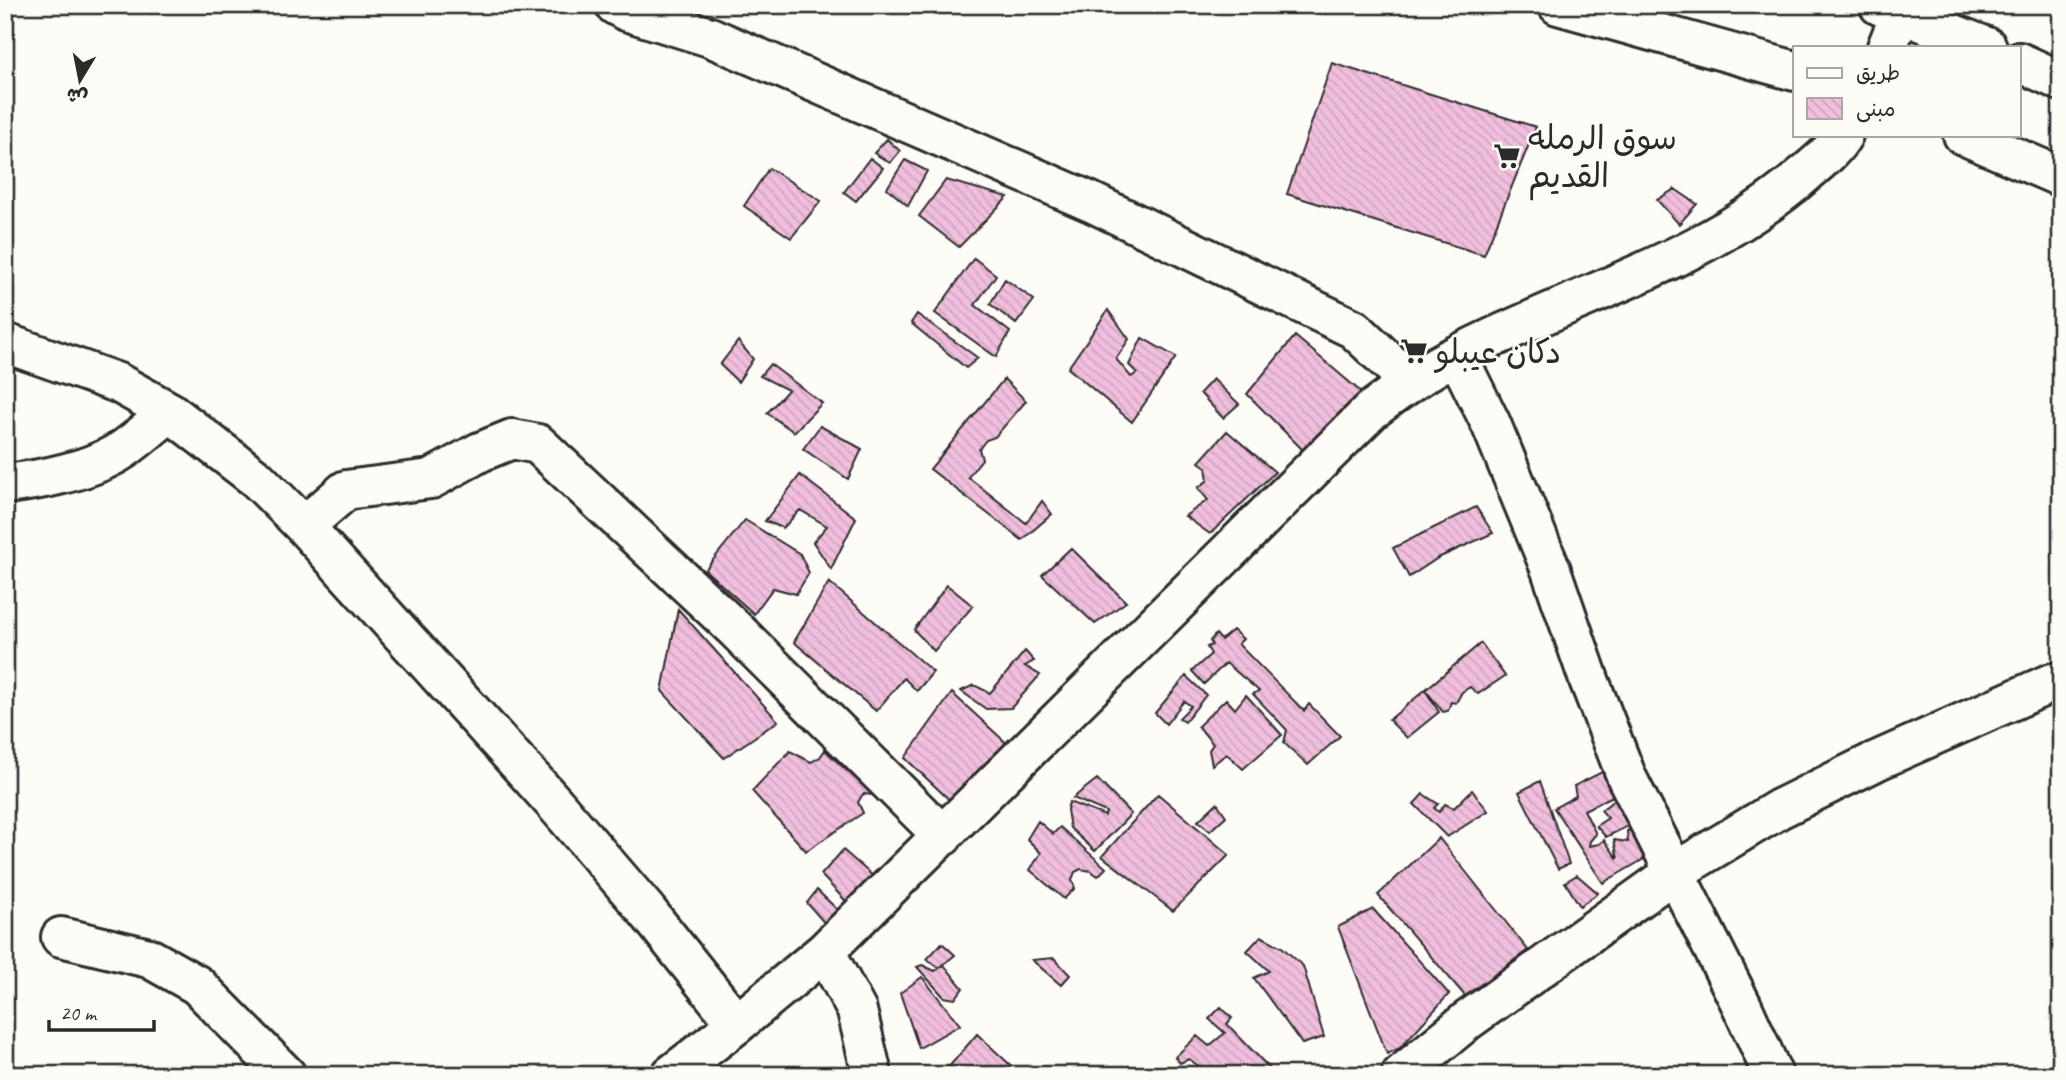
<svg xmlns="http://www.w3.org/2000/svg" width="2066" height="1080" viewBox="0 0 2066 1080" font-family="Caveat,'Playpen Sans Arabic',sans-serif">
<defs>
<pattern id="building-back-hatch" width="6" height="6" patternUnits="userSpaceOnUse" patternTransform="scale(1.75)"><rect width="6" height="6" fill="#f1bfdd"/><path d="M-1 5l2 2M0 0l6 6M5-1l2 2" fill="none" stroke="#cfa4be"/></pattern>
</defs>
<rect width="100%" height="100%" fill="#fdfcf7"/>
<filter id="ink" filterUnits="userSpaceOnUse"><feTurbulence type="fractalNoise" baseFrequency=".0143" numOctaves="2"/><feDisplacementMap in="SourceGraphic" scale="14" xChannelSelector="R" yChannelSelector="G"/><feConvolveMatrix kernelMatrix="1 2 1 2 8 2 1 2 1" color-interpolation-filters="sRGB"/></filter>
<g filter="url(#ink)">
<!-- building -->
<path fill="url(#building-back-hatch)" stroke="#2b2b2b" stroke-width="2" d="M1332,63L1536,127L1484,255L1287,194Z
M887,139L900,151L890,163L874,153Z
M870,158L883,168L856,201L844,192Z
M905,160L927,171L908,206L887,188Z
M769,168L821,201L791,238L744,206Z
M946,180L1008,197L959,247L919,216Z
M1675,189L1697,204L1679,224L1657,200Z
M974,258L996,275L975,305L1010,332L996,357L935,313Z
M1005,279L1034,300L1016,324L990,304Z
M1108,310L1129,339L1116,359L1131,377L1137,373L1129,365L1142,338L1176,357L1132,422L1068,368Z
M917,314L978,358L966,368L911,323Z
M1295,336L1367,397L1308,455L1247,394Z
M738,341L753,359L738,382L720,365Z
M770,364L822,403L794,432L767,413L788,390L760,376Z
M1004,379L1026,401L995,437L986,440L979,449L982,459L968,477L1026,523L1042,501L1052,514L1022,540L930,469Z
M1213,379L1239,404L1223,418L1200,393Z
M820,426L862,449L848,479L803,449Z
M1227,431L1275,472L1210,534L1185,516L1208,500L1198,488L1208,480L1206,467L1199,462Z
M800,475L856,518L831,569L813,542L827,526L800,510L783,528L765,521Z
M1476,507L1493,533L1438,558L1409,577L1393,548Z
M745,520L800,554L809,573L796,594L773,588L754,614L705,570Z
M1071,548L1126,602L1095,624L1042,575Z
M829,582L933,672L917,691L904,678L876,711L794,642Z
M947,585L973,606L934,651L914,630Z
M678,609L778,721L724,758L662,691Z
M1233,630L1243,639L1238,644L1304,711L1309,704L1340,736L1308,765L1284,743L1287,730L1253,694L1259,691L1226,663L1204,684L1192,671L1211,654L1207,647L1212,645L1210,641L1216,634L1221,640Z
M1481,643L1505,676L1478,694L1470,687L1462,692L1456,703L1451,702L1448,711L1443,712L1425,690Z
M1025,651L1034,661L1025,666L1040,675L1011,708L986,709L961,691L974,685L990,693Z
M1186,676L1206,695L1185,722L1179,718L1191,706L1184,701L1166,724L1155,713Z
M1425,690L1439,712L1407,738L1389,720Z
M952,693L1014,750L956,806L905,758Z
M1246,695L1282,735L1243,769L1227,754L1212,765L1209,750L1213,744L1198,726L1226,699L1235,709Z
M825,750L873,795L863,794L858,802L863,813L806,851L752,791L790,751L811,762L820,757Z
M1606,770L1619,793L1584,810L1596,834L1590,841L1589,846L1599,844L1604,840L1618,859L1614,840L1628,842L1627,831L1639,827L1656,852L1603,883L1554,808L1576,796L1574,786Z
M1097,779L1131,814L1095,851L1070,828L1067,810L1069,802L1105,816L1106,812L1073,798Z
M1540,781L1569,864L1558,869L1519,792Z
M1472,790L1488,811L1447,837L1414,804L1423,794L1438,804L1434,808L1439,812L1445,804L1454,808Z
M1626,792L1642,819L1606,837L1596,826L1608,818L1601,810Z
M1158,794L1229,855L1173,911L1102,856Z
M1217,803L1226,816L1210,831L1198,821Z
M1038,821L1053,834L1060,827L1106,868L1098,876L1091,871L1081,869L1075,872L1072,880L1075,888L1064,899L1030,870L1041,853L1027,839Z
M1439,838L1528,950L1465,996L1378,895Z
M843,850L882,884L856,912L821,875Z
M1577,875L1598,893L1580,906L1565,882Z
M817,890L844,916L827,926L807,903Z
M1373,909L1449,994L1400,1048L1387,1054L1338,927Z
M1261,936L1282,947L1303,966L1324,1037L1302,1044L1254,978L1269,971L1247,951Z
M942,943L955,955L939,968L927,959Z
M1054,958L1070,975L1061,985L1032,960Z
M922,965L935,971L944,965L963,988L955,999L944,997L917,967Z
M922,977L960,1025L919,1048L900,993Z
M1221,1007L1232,1018L1227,1024L1276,1075H1201L1205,1071L1189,1059L1180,1063L1175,1057L1197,1036L1209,1046L1225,1033L1209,1019Z
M977,1034L1021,1075H942Z"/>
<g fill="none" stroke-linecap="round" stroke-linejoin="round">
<defs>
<path id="minor" d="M615,5L626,11L710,37L1091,202L1354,329L1410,382
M1887,47L1901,13
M5,343L118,383L170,412L257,479L304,526L556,805L647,911L737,1024
M1457,355L1491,424L1551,570L1589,680L1627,778L1742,1006L1773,1075
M5,484C42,480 93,470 124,449C140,438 155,424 170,412
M304,526L346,490L431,479L480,452L512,439L538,444L736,630L943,836
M61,937L149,958L197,985L286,1075
M825,951L857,1011L871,1070L869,1075
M671,1075L737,1024L825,951L1372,410C1399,390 1426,370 1457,355C1573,295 1707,261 1806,173C1820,161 1834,150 1843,135
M1401,1075L1468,1020L1675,872L1779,809L1876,761L2049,684L2061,681"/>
<path id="major" d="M1558,5L1795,71
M1879,5L1987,47
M2019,62L2061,81
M1963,135L2061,177"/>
</defs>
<!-- minor casing -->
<use href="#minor" stroke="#2b2b2b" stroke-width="44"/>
<!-- major casing -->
<use href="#major" stroke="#2b2b2b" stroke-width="44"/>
<!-- minor -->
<use href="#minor" stroke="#fdfcf7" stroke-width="38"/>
<!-- major -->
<use href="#major" stroke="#fdfcf7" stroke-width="38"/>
</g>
</g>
<!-- icons -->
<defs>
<symbol id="supermarket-bare" viewBox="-9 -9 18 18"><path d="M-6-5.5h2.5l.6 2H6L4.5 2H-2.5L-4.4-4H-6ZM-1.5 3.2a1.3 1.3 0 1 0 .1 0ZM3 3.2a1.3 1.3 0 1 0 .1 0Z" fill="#2b2b2b" stroke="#fdfcf7" stroke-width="2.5" paint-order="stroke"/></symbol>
</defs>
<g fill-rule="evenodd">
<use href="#supermarket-bare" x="1488" y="137" width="38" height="38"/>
<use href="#supermarket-bare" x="1395" y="332" width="38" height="38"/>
</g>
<g text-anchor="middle" stroke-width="5" stroke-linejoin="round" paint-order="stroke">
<!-- poi labels -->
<g font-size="33" fill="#2b2b2b" stroke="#fdfcf7" text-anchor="start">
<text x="1528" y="149">سوق الرمله<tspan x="1528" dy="38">القديم</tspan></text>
<text x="1435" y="363">دكان عيبلو</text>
</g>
</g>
<!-- margin -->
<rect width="2066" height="1080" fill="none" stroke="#fdfcf7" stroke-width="28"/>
<rect x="14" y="14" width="2038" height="1052" fill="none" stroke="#2b2b2b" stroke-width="2.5" filter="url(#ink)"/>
<!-- legend -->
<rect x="1793" y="46" width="228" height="91" fill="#fdfcf7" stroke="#a9a8a5" stroke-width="2"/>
<rect x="1807" y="68" width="35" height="10" fill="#fdfcf7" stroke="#a9a8a5" stroke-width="2"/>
<text x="1856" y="80" font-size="21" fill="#2b2b2b">طريق</text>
<rect x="1807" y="98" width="35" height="21" fill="url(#building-back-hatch)" stroke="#a9a8a5" stroke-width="2"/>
<text x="1856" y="116" font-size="21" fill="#2b2b2b">مبنى</text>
<!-- north arrow -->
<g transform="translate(80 80) rotate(190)" stroke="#fdfcf7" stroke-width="5" paint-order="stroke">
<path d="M0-5L12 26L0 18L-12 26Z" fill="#2b2b2b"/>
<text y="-10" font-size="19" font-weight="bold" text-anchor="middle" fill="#2b2b2b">ش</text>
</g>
<!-- scale -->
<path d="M49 1020v10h105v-10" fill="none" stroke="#2b2b2b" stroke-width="3.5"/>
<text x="60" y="1020" font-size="21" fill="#2b2b2b" stroke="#fdfcf7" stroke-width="5" paint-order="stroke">20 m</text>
</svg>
